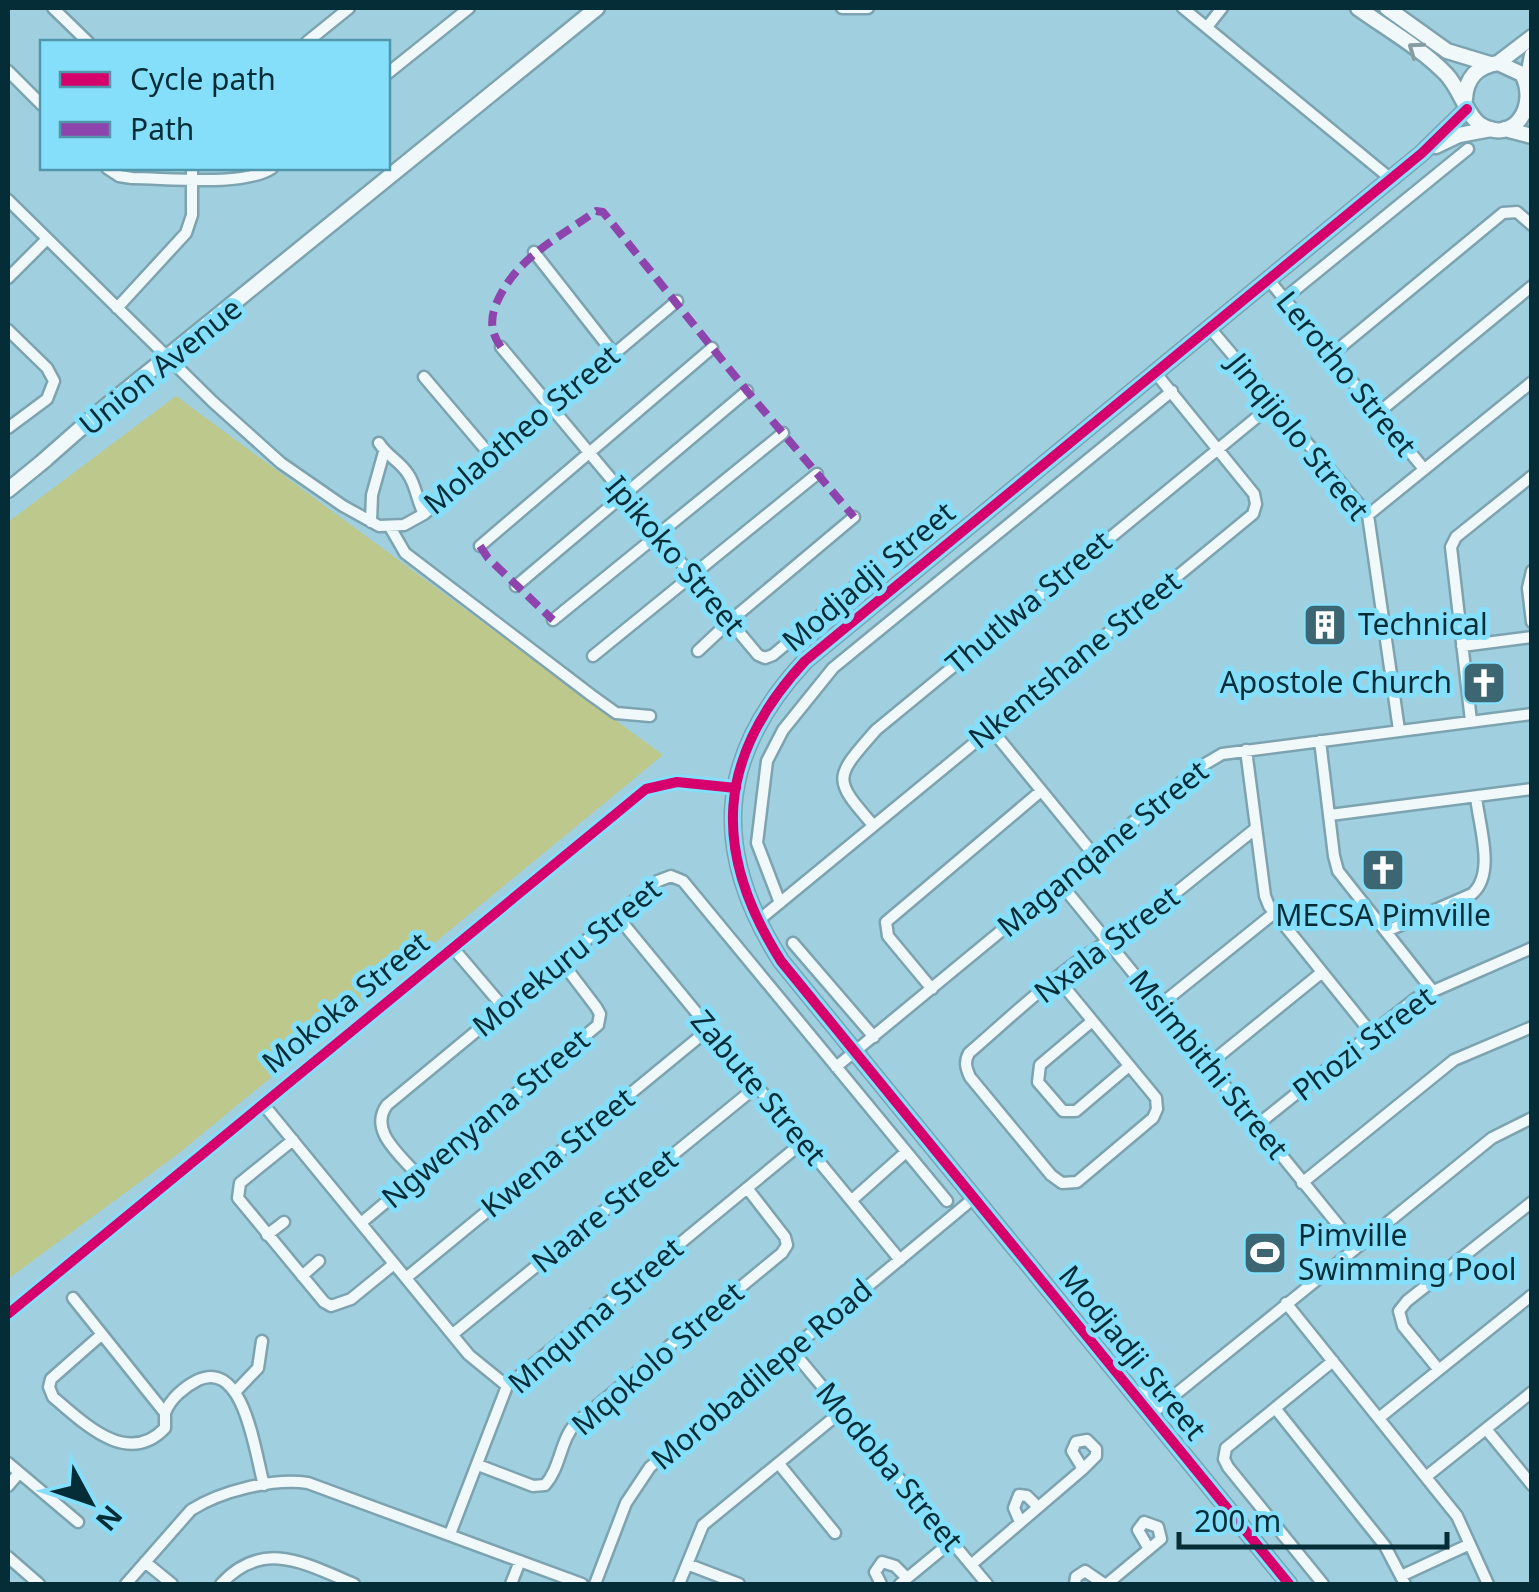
<svg xmlns="http://www.w3.org/2000/svg" width="1539" height="1592" viewBox="0 0 1539 1592" font-family="'Noto Sans',sans-serif">
<rect width="100%" height="100%" fill="#a0d0df"/>
<!-- grass -->
<path fill="#bdc88c" d="M176,396L663,755L178,1154L8,1279V522Z"/>
<g fill="none" stroke-linecap="round" stroke-linejoin="round">
<defs>
<path id="street" d="M53,8L88,42
M842,8H868
M1183,8L1391,179
M1207,27L1222,8
M307,42L349,8
M8,71L42,105
M388,73L469,8
M107,168L119,176L132,178C168,178 244,187 272,168
M8,200L213,402L281,463L343,506L379,526L404,525L424,514L677,301
M534,252L614,354
M8,278L47,239
M1268,279L1424,469
M1285,298L1468,149
M117,308L186,233L192,215V168
M1209,327L1368,515L1399,730
M8,330L47,368L54,381L47,399L8,428
M501,347L758,655L765,658L773,655L870,574
M1331,355L1503,213L1517,212L1532,225
M424,377L491,456
M1378,413L1532,286
M379,443C387,456 401,462 408,474C416,485 417,501 424,514
M1368,515L1532,382
M371,522L372,495L384,452
M390,527L405,553L591,695L616,713L650,716
M480,546L712,348
M1532,571L1528,588L1532,622
M516,586L747,391
M553,620L783,433
M1462,646L1532,637
M698,651L730,621L854,517
M593,656L817,474
M1471,721L1451,547L1456,537L1532,476
M991,729L1094,855
M1320,741L1334,856L1338,871L1432,990
M1246,750L1265,896L1269,906L1372,1034
M1330,815L1532,789
M873,825C832,778 834,778 876,730L1273,404
M1060,883L1356,1247
M780,903L757,843L767,761L783,730L833,668L1172,391
M617,916L900,1260
M759,920L1253,514L1256,504L1254,494L1154,371
M1387,931L1472,894C1496,874 1479,826 1476,797
M793,943L874,1037
M453,948L504,1008
M1058,979L1156,1098L1157,1109L1153,1118L1077,1182L1062,1183L1051,1175L970,1077C966,1068 964,1062 969,1053C1002,1025 1086,945 1122,936L1255,829
M932,989L888,936L886,922L1041,791
M1160,1005L1273,914
M1091,1022L1040,1065L1038,1082L1063,1111H1076L1129,1066
M1209,1064L1321,973
M836,1067L1200,767L1222,754L1532,714
M263,1104L469,1355L507,1386
M1257,1125L1415,999L1532,948
M293,1140L240,1183L238,1198L324,1302L331,1306L351,1299L394,1264
M417,1175C401,1155 368,1131 387,1105L658,881L671,876L683,881L947,1201
M1302,1183L1454,1060L1532,1027
M852,1200L906,1152
M361,1223L598,1025L600,1014L596,1007L561,961
M267,1235L284,1222
M302,1276L319,1261
M406,1278L709,1029
M73,1298L165,1413C170,1399 184,1387 198,1380C245,1359 255,1455 264,1485
M1286,1303L1457,1516L1488,1584
M8,1314L646,789L677,782L736,788
M453,1334L756,1087
M101,1335L51,1379L49,1387L53,1397C83,1422 127,1468 165,1428V1413
M791,1349L987,1584
M1439,1370L1403,1326L1399,1311L1407,1301L1532,1202
M237,1390L258,1368L262,1341
M1275,1408L1385,1546L1405,1584
M1150,1415L1492,1138L1532,1118
M1379,1418L1532,1295
M1486,1429L1532,1485
M8,1463L78,1522
M779,1464L835,1533
M478,1465L533,1486L545,1485C561,1467 560,1440 576,1423L782,1253L787,1245L785,1237L747,1188
M1427,1476L1532,1392
M8,1486L19,1473
M1020,1522L1014,1508L1019,1495L1027,1496L1038,1507
M450,1534L507,1386L803,1142
M8,1557L39,1584
M145,1562L172,1584
M687,1564L739,1584
M972,1564L1083,1469L1096,1456V1449L1087,1440L1076,1442L1072,1451L1083,1469
M1401,1576L1470,1544
M126,1584L191,1510C221,1491 272,1478 308,1483L582,1584
M221,1584C263,1538 306,1564 354,1584
M511,1584L520,1561
M595,1584L626,1503L650,1467L974,1198
M679,1584L703,1525L842,1411
M881,1584L875,1572L882,1562L895,1566L907,1578
M900,1584L951,1542
M1075,1584L1076,1577L1085,1571L1104,1584
M1107,1584L1161,1539L1158,1527L1144,1522L1138,1530L1149,1549
M1323,1584L1228,1467L1224,1459L1226,1448L1333,1361"/>
<path id="secondary" d="M1358,8C1387,29 1421,48 1446,74C1460,88 1467,117 1481,125C1514,145 1539,105 1522,74L1498,63C1477,66 1466,78 1465,99
M1387,8L1447,51L1490,64
M1498,63L1532,37
M1527,82L1532,55
M1505,129L1532,136
M1436,146L1459,135L1491,129
M40,464L98,413L597,8
M8,490L46,459
M1132,1392L1154,1399H1168
M1289,1584L781,961C711,851 716,757 805,661L1422,153L1467,109"/>
</defs>
<!-- street casing -->
<use href="#street" stroke="#7ca3af" stroke-width="15"/>
<!-- secondary casing -->
<use href="#secondary" stroke="#7ca3af" stroke-width="19"/>
<!-- street -->
<use href="#street" stroke="#f1f8fa" stroke-width="10"/>
<!-- secondary -->
<use href="#secondary" stroke="#f1f8fa" stroke-width="14"/>
<!-- quiet -->
<path stroke="#8e44ad" stroke-width="8" stroke-dasharray="15 8" stroke-linecap="butt" d="M501,347C490,332 490,318 497,302C517,257 557,239 596,211L603,212L747,391L854,517
M480,546L488,558L553,620"/>
<defs>
<path id="cycleway" d="M8,1314L646,789L677,782L736,788
M1289,1584L781,961C711,851 716,757 805,661L1422,153L1467,109"/>
</defs>
<!-- cycleway casing -->
<use href="#cycleway" stroke="#85defa" stroke-width="16"/>
<!-- cycleway -->
<use href="#cycleway" stroke="#d6006c" stroke-width="10"/>
</g>
<!-- one-way arrows -->
<defs><path id="oneway-chevron" d="M-2-3.5L2.5 0L-2 3.5" fill="none" stroke-width="1.6" stroke-linecap="round" stroke-linejoin="round" transform="scale(2.5)"/></defs>
<use stroke="#869da2" href="#oneway-chevron" transform="translate(1415 49) rotate(-144)"/>
<!-- icons -->
<defs>
<symbol id="building-square" viewBox="-11 -11 22 22"><rect x="-9" y="-9" width="18" height="18" rx="4" fill="#3b6672" stroke="#85defa"/><path d="M-4-6H4V6H1V3H-1V6H-4ZM-2.5-4.3h1.7v1.8h-1.7ZM.8-4.3h1.7v1.8H.8ZM-2.5-1h1.7V.8h-1.7ZM.8-1h1.7V.8H.8Z" fill="#fff"/></symbol>
<symbol id="church-square" viewBox="-11 -11 22 22"><rect x="-9" y="-9" width="18" height="18" rx="4" fill="#3b6672" stroke="#85defa"/><path d="M-1.2-6h2.4v3.5h3.3v2.4h-3.3V6h-2.4V-.1h-3.3v-2.4h3.3Z" fill="#fff"/></symbol>
<symbol id="stadium-square" viewBox="-11 -11 22 22"><rect x="-9" y="-9" width="18" height="18" rx="4" fill="#3b6672" stroke="#85defa"/><path d="M0-5a6.5 5 0 1 0 0 10a6.5 5 0 1 0 0-10ZM-3.5-1.8h7v3.6h-7Z" fill="#fff"/></symbol>
</defs>
<g fill-rule="evenodd">
<use href="#building-square" x="1300" y="600" width="50" height="50"/>
<use href="#church-square" x="1459" y="658" width="50" height="50"/>
<use href="#church-square" x="1358" y="845" width="50" height="50"/>
<use href="#stadium-square" x="1240" y="1228" width="50" height="50"/>
</g>
<g text-anchor="middle" stroke-width="10" stroke-linejoin="round" paint-order="stroke">
<!-- street labels -->
<g font-size="30" fill="#042d37" stroke="#85defa">
<text transform="translate(161 367) rotate(-39)" y="10">Union Avenue</text>
<text transform="translate(1346 374) rotate(51)" y="10">Lerotho Street</text>
<text transform="translate(522 430) rotate(-40)" y="10">Molaotheo Street</text>
<text transform="translate(1298 437) rotate(51)" y="10">Jinqijolo Street</text>
<text transform="translate(675 556) rotate(50)" y="10">Ipikoko Street</text>
<text transform="translate(869 577) rotate(-40)" y="10">Modjadji Street</text>
<text transform="translate(1029 603) rotate(-40)" y="10">Thutlwa Street</text>
<text transform="translate(1075 660) rotate(-39)" y="10">Nkentshane Street</text>
<text transform="translate(1103 849) rotate(-39)" y="10">Maganqane Street</text>
<text transform="translate(1107 945) rotate(-37)" y="10">Nxala Street</text>
<text transform="translate(567 958) rotate(-39)" y="10">Morekuru Street</text>
<text transform="translate(346 1003) rotate(-39)" y="10">Mokoka Street</text>
<text transform="translate(1364 1044) rotate(-37)" y="10">Phozi Street</text>
<text transform="translate(1208 1065) rotate(51)" y="10">Msimbithi Street</text>
<text transform="translate(758 1088) rotate(50)" y="10">Zabute Street</text>
<text transform="translate(486 1119) rotate(-40)" y="10">Ngwenyana Street</text>
<text transform="translate(558 1153) rotate(-39)" y="10">Kwena Street</text>
<text transform="translate(605 1211) rotate(-39)" y="10">Naare Street</text>
<text transform="translate(596 1316) rotate(-41)" y="10">Mnquma Street</text>
<text transform="translate(1132 1353) rotate(51)" y="10">Modjadji Street</text>
<text transform="translate(658 1359) rotate(-41)" y="10">Mqokolo Street</text>
<text transform="translate(762 1375) rotate(-40)" y="10">Morobadilepe Road</text>
<text transform="translate(889 1467) rotate(50)" y="10">Modoba Street</text>
</g>
<!-- poi labels -->
<g font-size="30" fill="#042d37" stroke="#85defa" text-anchor="start">
<text x="1358" y="635">Technical</text>
<text x="1452" y="693" text-anchor="end">Apostole Church</text>
<text x="1383" y="926" text-anchor="middle">MECSA Pimville</text>
<text x="1298" y="1246">Pimville<tspan x="1298" dy="34">Swimming Pool</tspan></text>
</g>
</g>
<!-- border -->
<rect width="1539" height="1592" fill="none" stroke="#042d37" stroke-width="20"/>
<!-- legend -->
<rect x="40" y="40" width="350" height="130" fill="#85defa" stroke="#5197ac" stroke-width="2.5"/>
<rect x="60" y="72" width="50" height="15" fill="#d6006c" stroke="#5197ac" stroke-width="2.5"/>
<text x="130" y="90" font-size="30" fill="#042d37">Cycle path</text>
<rect x="60" y="122" width="50" height="15" fill="#8e44ad" stroke="#5197ac" stroke-width="2.5"/>
<text x="130" y="140" font-size="30" fill="#042d37">Path</text>
<!-- north arrow -->
<g transform="translate(90 1502) rotate(130)" stroke="#85defa" stroke-width="8" paint-order="stroke">
<path d="M0-8L18 38L0 25L-18 38Z" fill="#042d37"/>
<text y="-15" font-size="28" font-weight="bold" text-anchor="middle" fill="#042d37">N</text>
</g>
<!-- scale -->
<path d="M1179 1532v15h268v-15" fill="none" stroke="#042d37" stroke-width="5"/>
<text x="1194" y="1532" font-size="30" fill="#042d37" stroke="#85defa" stroke-width="8" paint-order="stroke">200 m</text>
</svg>
